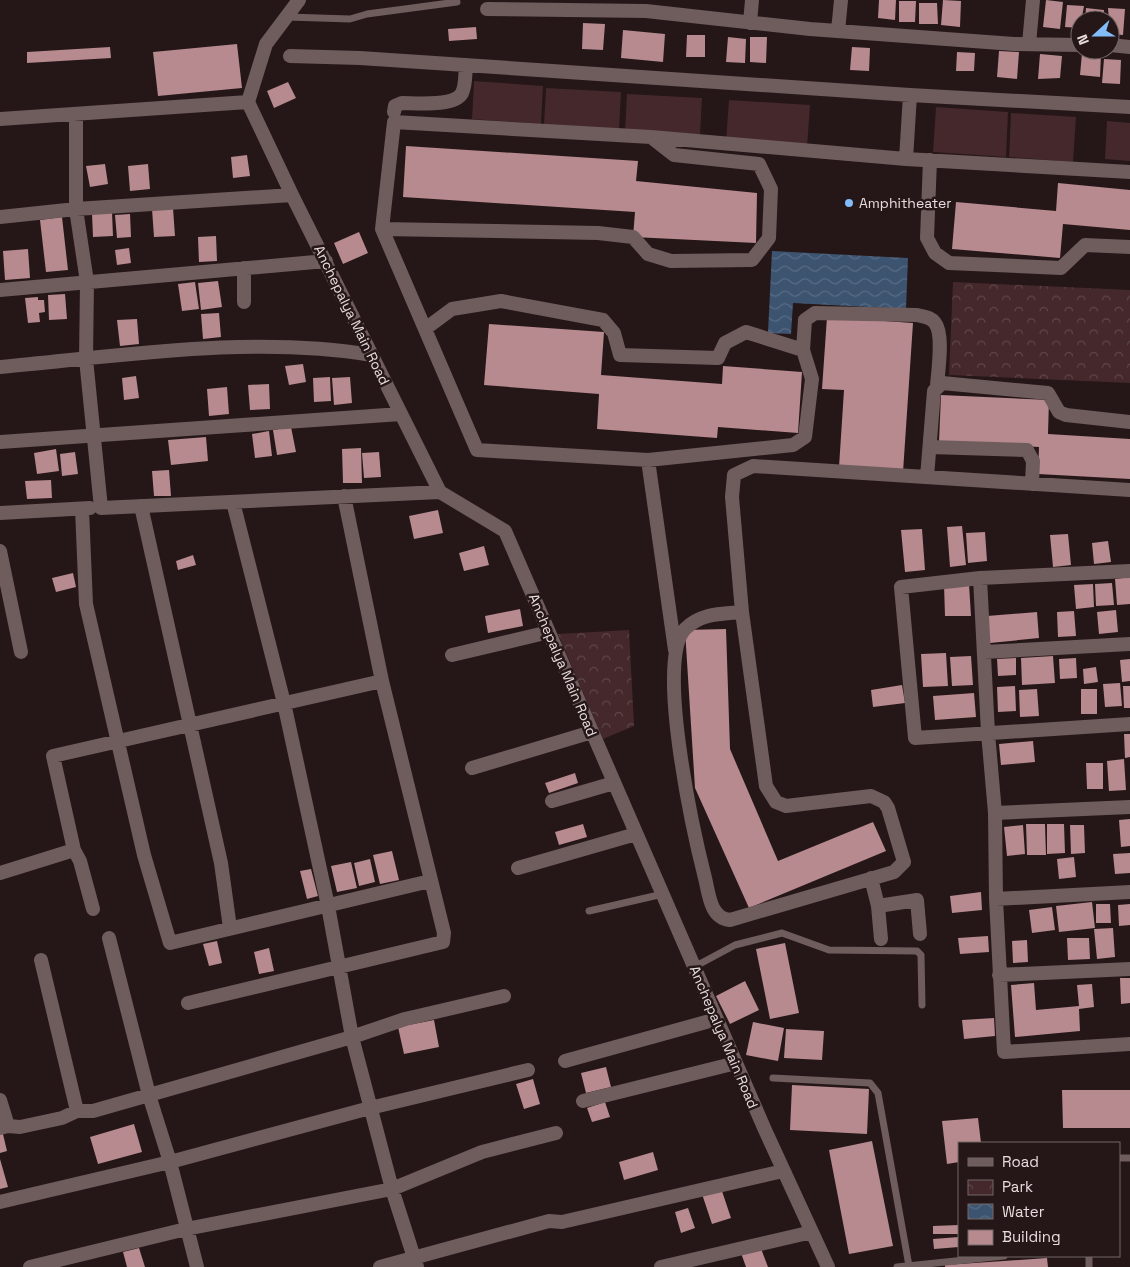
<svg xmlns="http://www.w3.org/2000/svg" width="1130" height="1267" viewBox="0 0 1130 1267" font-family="'Space Grotesk',sans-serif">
<defs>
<pattern id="park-crowns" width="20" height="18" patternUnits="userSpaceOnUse" patternTransform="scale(1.25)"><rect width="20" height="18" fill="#44282b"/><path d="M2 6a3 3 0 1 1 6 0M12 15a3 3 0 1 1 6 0" fill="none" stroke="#5f4749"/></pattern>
<pattern id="water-waves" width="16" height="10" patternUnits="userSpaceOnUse" patternTransform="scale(1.25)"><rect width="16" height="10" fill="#3c5470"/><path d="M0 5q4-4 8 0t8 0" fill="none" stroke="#586c84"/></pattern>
</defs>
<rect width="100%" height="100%" fill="#251617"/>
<!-- park -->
<path fill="url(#park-crowns)" d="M953,282L1130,290V383L949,375Z
M629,630L634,726L603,739L558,634Z"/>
<!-- garden -->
<path fill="#44282b" d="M474,81L543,86L541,124L472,119Z
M546,88L621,92L619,130L544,125Z
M627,94L702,98L700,136L625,131Z
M729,100L810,105L807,147L726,141Z
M936,107L1008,112L1006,157L933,152Z
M1011,113L1076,117L1073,162L1009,157Z
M1107,121L1130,123V161L1105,159Z"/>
<!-- water -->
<path fill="url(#water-waves)" d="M772,251L908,258L906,309L793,303L791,334L768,333Z"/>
<!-- building -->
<path fill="#b68a8e" d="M879,0H896L895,20L878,18Z
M943,0L961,1L960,27L941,25Z
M1046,0L1063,2L1060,29L1043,27Z
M899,1H916L915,22H899Z
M919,3H937L938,24H919Z
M1067,5L1084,6L1080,28L1065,27Z
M1086,8L1104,10L1103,20H1085Z
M1108,8L1125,9L1123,35L1110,34Z
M583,23L605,24L603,50L582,49Z
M476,27L477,39L449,41L448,29Z
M623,30L665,34L663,62L621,58Z
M687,35H705V57H686Z
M728,37L746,39L745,63L726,62Z
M750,37H767L766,63L750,62Z
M237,44L242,88L158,96L153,52Z
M110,47L111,58L27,63V52Z
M852,47L870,48L869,71L850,70Z
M999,51L1019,52L1017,79L997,77Z
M957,52L975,53L974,71H956Z
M1082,53L1101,54L1100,77L1080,75Z
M1040,54L1062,56L1060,78L1038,79Z
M1104,59L1121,60L1120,84L1102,83Z
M288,82L296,98L274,108L267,91Z
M406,146L638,161L636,181L757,193L756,243L633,237L635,212L403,197Z
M247,155L250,176L233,178L231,157Z
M105,164L108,184L90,187L86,166Z
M148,164L150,189L130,191L128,166Z
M1058,183L1130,190V230L1063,224L1060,258L952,249L956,202L1056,211Z
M173,208L175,236L154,237L152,209Z
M112,212L113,236L93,237L92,214Z
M130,214L131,237L117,238L115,215Z
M62,217L68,270L46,272L40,220Z
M359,232L368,253L343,264L334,243Z
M216,236L217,261L199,262L198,237Z
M129,248L131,263L117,265L115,250Z
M28,249L30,278L5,280L3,251Z
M218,281L222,307L201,310L198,283Z
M195,282L199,309L182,311L178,284Z
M65,294L67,319L49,320L48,295Z
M38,297V300H44L45,312L39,313L40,322L28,323L25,298Z
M219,313L221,337L203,339L201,314Z
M827,317L913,323L903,472L839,467L844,390L822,389Z
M137,319L139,344L120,346L117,320Z
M489,324L604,332L601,375L722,384L723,366L802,372L798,433L718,427L717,438L597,429L599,394L484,385Z
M303,364L306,382L289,385L285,366Z
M136,376L139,398L124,400L122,378Z
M330,377L331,401L314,402L313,378Z
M350,377L352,403L334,405L332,378Z
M269,384L270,409L250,410L248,385Z
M227,387L229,414L209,416L207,389Z
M941,395L1049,400L1048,434L1130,439V479L1038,474L1039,447L939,442Z
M291,427L296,452L277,455L273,430Z
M269,431L272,456L255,458L252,434Z
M206,437L208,461L171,465L168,440Z
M361,448L362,483H343L342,449Z
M56,449L59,471L37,474L34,453Z
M75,452L78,474L62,476L60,454Z
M379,452L381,477L364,478L362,453Z
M169,470L171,496H154L152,471Z
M51,480L52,498L27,499L25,481Z
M438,510L443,533L414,539L409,516Z
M962,526L966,565L950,567L947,527Z
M922,529L925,570L905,572L901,530Z
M985,532L987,561L968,563L966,533Z
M1068,534L1071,565L1053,567L1050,535Z
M1108,541L1111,562L1094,564L1092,543Z
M484,546L489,565L464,571L459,553Z
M193,555L196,565L178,570L176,561Z
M73,573L76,587L56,592L52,578Z
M1130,577V604L1117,605L1115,579Z
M1112,583L1114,605L1096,606L1095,584Z
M969,584L971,616H945L944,585Z
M1093,584L1094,607L1076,609L1074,585Z
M520,609L523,626L488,633L485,616Z
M1116,610L1118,632L1099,634L1097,612Z
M1074,611L1076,636L1058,637L1057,612Z
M1037,612L1039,638L990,643L987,616Z
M726,629L730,749L778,861L873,822L886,851L749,908L695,788L685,630Z
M946,653L948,686L923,687L921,654Z
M971,656L973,685L952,686L950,657Z
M1053,656L1055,683L1022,685L1021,658Z
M1016,658V675L998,676L997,659Z
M1076,658L1077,678L1060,679L1059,659Z
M1130,659V681L1122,682L1120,660Z
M1096,667L1098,682L1084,684L1083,669Z
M1120,683L1122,706L1105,707L1103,684Z
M902,685L905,703L873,707L871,690Z
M1015,686L1016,711L998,712L997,687Z
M1123,686H1130V708H1124Z
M1037,689L1039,716L1020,717L1019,690Z
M1081,689H1097V714H1081Z
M974,693L976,717L935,720L933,696Z
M1124,734H1130V757L1125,758Z
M1033,741L1035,762L1001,765L999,744Z
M1124,759L1126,790L1109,791L1107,761Z
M1086,763H1103V789H1087Z
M575,773L578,783L549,793L545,783Z
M1130,819V846L1121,847L1119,820Z
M583,824L587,837L559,845L555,832Z
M1026,824H1045L1046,855H1027Z
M1047,824H1064L1065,853L1047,854Z
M1023,825L1025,854L1007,856L1004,827Z
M1070,825H1084L1085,853L1071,854Z
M392,851L399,880L380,884L373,855Z
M1130,853V873L1115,874L1113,854Z
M1074,857L1076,877L1059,879L1057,859Z
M370,859L375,882L359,886L354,863Z
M351,862L357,888L337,892L331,866Z
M311,869L318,896L307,899L300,871Z
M981,892L982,910L952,913L950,896Z
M1092,902L1095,928L1059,932L1056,906Z
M1096,904H1110L1111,923H1096Z
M1130,904V925L1119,926L1118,905Z
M1052,907L1055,930L1032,933L1029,910Z
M1113,928L1115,957L1097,959L1094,929Z
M988,936L989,952L960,954L958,938Z
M1067,938H1089L1090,959L1068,960Z
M1027,940L1028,962L1013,963L1012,941Z
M217,941L222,963L209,966L203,944Z
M785,943L799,1013L770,1019L756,949Z
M269,948L274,971L259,974L254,952Z
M1120,978H1130V1003L1121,1004Z
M745,981L759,1010L730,1024L716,996Z
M1034,983L1036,1010L1079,1006L1077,985L1092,984L1094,1007L1079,1009L1080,1031L1015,1037L1011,985Z
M994,1018L995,1036L964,1039L962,1020Z
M434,1020L439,1047L404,1054L398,1027Z
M753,1022L784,1028L778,1061L746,1055Z
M786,1029L824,1031L822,1060L784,1058Z
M606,1067L611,1087L586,1093L581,1073Z
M533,1079L540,1104L524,1109L516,1084Z
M792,1085L869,1089L867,1134L790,1130Z
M1062,1090H1130V1128H1063Z
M605,1102L610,1117L592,1122L587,1108Z
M978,1118L981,1143H959V1162L947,1164L942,1121Z
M134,1124L142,1152L98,1164L90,1137Z
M2,1130L7,1151L0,1153V1131Z
M872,1141L893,1246L849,1254L829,1150Z
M653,1152L658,1170L624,1180L619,1162Z
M0,1159L8,1187L0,1189Z
M721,1188L731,1218L712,1224L702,1194Z
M688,1208L695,1228L681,1233L675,1212Z
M959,1225V1234H933V1226Z
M959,1237V1247L934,1249L933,1239Z
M760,1246L768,1267H746L741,1253Z
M139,1248L145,1267H127L123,1252Z
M1047,1258L1048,1267H945V1265Z"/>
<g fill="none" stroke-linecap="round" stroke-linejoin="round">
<!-- lane -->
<path stroke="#6f5c5d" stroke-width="7" d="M287,17L350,19L367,14L457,2
M589,911L663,894
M694,967L735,945L782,933L829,950L917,951L921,955L922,1005
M773,1078L870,1083L878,1093L909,1266
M1119,1158H1130
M1089,1256V1267
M897,1267L1004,1256"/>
<!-- street -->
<path stroke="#6f5c5d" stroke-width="14" d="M487,9L646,11L810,29L1014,44L1080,45
M750,23L752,0
M838,31L841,0
M1029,44L1033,0
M1110,45L1130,47
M290,56L360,58L910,95L1130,107
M248,102L292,195L440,492L505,531L765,1130L828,1267
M248,102L266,44L299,0
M394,112L395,106L402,103C416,103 455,107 462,93C466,85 465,74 466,65
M76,114V209L87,282L86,359L101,508L440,492
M0,119L248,102
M906,159L910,95
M930,160L927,238L935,253L949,263L1061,268L1085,245L1130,247
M0,217L76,209L292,195
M382,229L598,233L633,237L648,254L671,261L752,260L769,238L771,189L759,164L674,155L651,137
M0,290L326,261
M244,302V268
M425,329L452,309L501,301L603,320L614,333L620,355L718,358L725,343L746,332L803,350L812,379L805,437L793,445L648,460L477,450L382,229L394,122L651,137L906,159L1130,172
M803,350L805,320L815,313L917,315C924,317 931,317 935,323C944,334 938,371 937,386
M0,367C121,356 252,335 372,355
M0,442L401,414
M930,447L1027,450L1033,461L1032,484
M648,460L675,650
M927,477L934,391L942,383L1048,393L1059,412L1066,415L1130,422
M233,502L284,703L328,906L352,1037L392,1189L417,1267
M141,506L221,863L230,928
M82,509L86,604L144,855L170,943L430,881
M0,513L90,508
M0,551L21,652
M1130,571L980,578L901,587L915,738L1130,724
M980,578L988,733L995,813L996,899L1004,1052L1130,1044
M742,612L766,786L776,802L786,806L871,796L884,802L888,808L904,862L894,872L730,920C710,918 709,894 705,878C694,835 655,660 685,629C701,613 721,614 742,612L732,497L734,475L753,466L1130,490
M984,652L1130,644
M452,655L549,632
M472,768L592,732
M552,801L614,783
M995,813L1130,807
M74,850L80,861L93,909
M518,868L636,834
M0,873L74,850L53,756L382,681L344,496
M871,878L878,906
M996,899L1130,892
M109,938L149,1095L170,1162L197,1267
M881,939L878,906L917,900L920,934
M41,960L77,1111
M999,975L1130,969
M188,1003L443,942L444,933L382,681
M565,1061L717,1019
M0,1100L8,1126
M583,1101L736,1063
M0,1128L8,1126L20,1127L62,1118L77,1111H93L352,1037L405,1019L504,996
M0,1202L170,1162L370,1108L528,1070
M30,1267L186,1229L392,1189L482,1152L556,1133
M380,1267L549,1221L562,1222L783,1171
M661,1267L812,1232"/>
</g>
<!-- markers -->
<circle fill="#83bcfb" stroke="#251617" stroke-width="2" cx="849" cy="203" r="5"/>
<g text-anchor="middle" stroke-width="5" stroke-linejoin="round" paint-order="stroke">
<!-- poi labels -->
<g font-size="14" fill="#e8ddde" stroke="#251617" text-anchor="start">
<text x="859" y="208">Amphitheater</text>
</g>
<!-- street labels -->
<g font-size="14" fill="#e8ddde" stroke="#251617">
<text transform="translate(352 315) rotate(64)" y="5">Anchepalya Main Road</text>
<text transform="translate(563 665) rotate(67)" y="5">Anchepalya Main Road</text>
<text transform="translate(724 1037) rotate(67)" y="5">Anchepalya Main Road</text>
</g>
</g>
<!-- legend -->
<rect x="958" y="1142" width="162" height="115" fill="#251617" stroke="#736667"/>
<rect x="968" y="1158" width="25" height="8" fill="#6f5c5d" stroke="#736667"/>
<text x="1002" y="1167" font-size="15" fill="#e8ddde">Road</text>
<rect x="968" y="1180" width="25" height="15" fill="url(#park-crowns)" stroke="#736667"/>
<text x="1002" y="1192" font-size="15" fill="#e8ddde">Park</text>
<rect x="968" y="1204" width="25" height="15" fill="url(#water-waves)" stroke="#736667"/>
<text x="1002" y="1217" font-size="15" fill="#e8ddde">Water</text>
<rect x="968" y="1230" width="25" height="15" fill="#b68a8e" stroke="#736667"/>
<text x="1002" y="1242" font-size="15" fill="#e8ddde">Building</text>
<!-- north arrow -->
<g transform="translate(1095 35) rotate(249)"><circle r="24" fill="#251617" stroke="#736667"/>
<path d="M0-4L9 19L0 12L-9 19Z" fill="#83bcfb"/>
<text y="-8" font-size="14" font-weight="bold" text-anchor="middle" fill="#e8ddde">N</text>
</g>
</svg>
